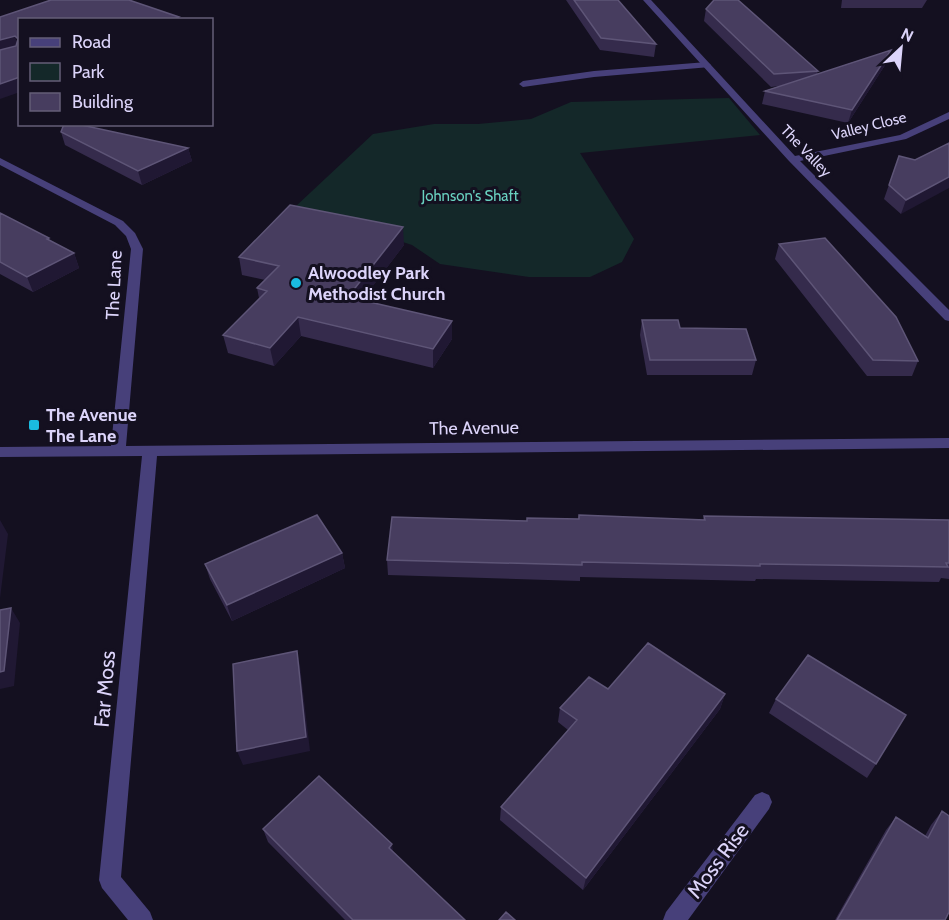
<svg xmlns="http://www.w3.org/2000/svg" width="949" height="920" viewBox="0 0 949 920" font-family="Cabin,sans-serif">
<rect width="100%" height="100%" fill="#141020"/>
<!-- green -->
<path fill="#142829" d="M729,98L760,135L580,153L634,239L622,262L590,277H529L440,264L412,245L295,207L373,134L434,124H478L531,119L571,102Z"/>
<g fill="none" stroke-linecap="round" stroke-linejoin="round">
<!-- service -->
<path fill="#47407a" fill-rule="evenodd" d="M707,62L711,65L710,67L594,77L523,87L519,84L523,81L594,71Z"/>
<!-- minor -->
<path fill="#47407a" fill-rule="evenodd" d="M643,0H651L795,156L900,135L949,112V119L906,139L800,161L949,310V321L945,320L789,161Z
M0,158L123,221L135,233L143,249L126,446L949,438V448L157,456L121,877L150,912L153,920H128L102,888L99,880L142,456L0,457V447L111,446L131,249L126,236L115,225L0,165Z
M762,792L769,795L772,802L769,809L688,920H663L666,912L755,795Z"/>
</g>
<!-- wall -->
<path fill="#352b4c" d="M566,0H618L656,44L654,57L600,50Z
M842,0H927L922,8H841Z
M706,9L818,71L817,74L891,50L887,62L848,123L762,104L765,91L779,86L771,87L704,21Z
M61,132L188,148L192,161L142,185L65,145Z
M949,143L901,214L884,199L899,156L915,160Z
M0,213L74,253L79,268L33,292L0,274Z
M779,244L918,361L912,376H867L775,259Z
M404,245L362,300L452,339L433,368L301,336L274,366L228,353L223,335L259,298L257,288L265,280L242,275L239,257Z
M642,320L680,328L756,360L752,375H647L640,335Z
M579,515L703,520L704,516L949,520V579L941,578L939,582L756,579L755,581L580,577V581L388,575L387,560L527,521L578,519Z
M342,553L345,568L232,621L210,579L205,564Z
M608,689L725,694L720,709L583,890L500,820L501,807L568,730L558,722L560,708Z
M776,699L876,764L867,778L769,713Z
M942,811L945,920H835L886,830L896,817L925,836L931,825Z
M263,829L394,853L465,920H345L268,842Z"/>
<!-- shaded-wall -->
<path fill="#201833" d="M15,36L19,49L0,54V40Z
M891,50L887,62L848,123L852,110Z
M20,77V92L0,99V84Z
M188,148L192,161L142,185L138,171Z
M949,177V188L901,214L906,200Z
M403,227L404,245L351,315L348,297Z
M74,253L79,268L33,292L27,277Z
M298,317L301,336L274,366L270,348Z
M452,321V339L433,368V349Z
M0,520L8,534L0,598Z
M342,553L345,568L232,621L227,605Z
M11,608L20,623L14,686L0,689V672Z
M297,651L300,666L310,751L243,765L237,751Z
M725,694L720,709L583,890L586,878Z
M392,844L394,856L389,848Z"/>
<!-- building -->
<path fill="#473d5f" stroke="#5e5577" stroke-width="1.5" d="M51,0H129L179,17L173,20H20V77L0,84V50L16,46L18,39L15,36L0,40V17Z
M574,0H618L656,44L601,38Z
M714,0H738L818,71L774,74L706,9Z
M891,50L852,110L765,91Z
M64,124H77L188,148L138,171L61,132Z
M949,143V177L906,200L889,185L899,156L915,160Z
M290,205L403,227L348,297L452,321L433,349L298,317L270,348L223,335L267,291L257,288L279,266L239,257Z
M0,213L49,238L47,239L74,253L27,277L0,262Z
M825,238L896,317L918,361L873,360L779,244Z
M642,320H678L680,328L746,329L756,360H650Z
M317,515L342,553L227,605L205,564Z
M579,515L705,520L704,516L949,520V563H946L948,567L760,564V566L582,562V565L387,560L392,517L527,521V518L579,519Z
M11,608L4,671L0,672V610Z
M648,643L725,694L586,878L501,807L577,720L560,708L589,677L608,689Z
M297,651L306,737L237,751L233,664Z
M808,655L906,715L876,764L776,699Z
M319,776L392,844L389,848L465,920H353L263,829Z
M942,811L949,816V912L945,920H837L896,817L928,838Z
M506,912L515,920H499Z"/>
<!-- markers -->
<g fill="#1abbe0" stroke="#141020" stroke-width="2">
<circle cx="296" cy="283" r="6"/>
<rect x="28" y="419" width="12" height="12" rx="3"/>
</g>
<g text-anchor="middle" stroke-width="6" stroke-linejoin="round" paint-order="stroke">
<!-- far-street labels -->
<g font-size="15" fill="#dcd4fa" stroke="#141020">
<text transform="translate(869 126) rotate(-14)" y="5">Valley Close</text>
<text transform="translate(806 151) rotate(46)" y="5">The Valley</text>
</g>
<!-- far-park labels -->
<g font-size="15" fill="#69d1c0" stroke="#141020">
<text x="470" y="201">Johnson's Shaft</text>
</g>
<!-- poi labels -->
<g font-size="18" font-weight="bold" fill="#dcd4fa" stroke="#141020" text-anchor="start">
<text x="308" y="279">Alwoodley Park<tspan x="308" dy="21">Methodist Church</tspan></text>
<text x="46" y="421">The Avenue<tspan x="46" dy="21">The Lane</tspan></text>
</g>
<!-- street labels -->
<g font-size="18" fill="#dcd4fa" stroke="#141020">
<text transform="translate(114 285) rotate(-87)" y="6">The Lane</text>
<text transform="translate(474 428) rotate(-1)" y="6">The Avenue</text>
</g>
<!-- near-street labels -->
<g font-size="21" fill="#dcd4fa" stroke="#141020">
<text transform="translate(105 689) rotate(-85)" y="7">Far Moss</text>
<text transform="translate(718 861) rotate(-53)" y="7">Moss Rise</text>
</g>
</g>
<!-- legend -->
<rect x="18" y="18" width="195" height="108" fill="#141020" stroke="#645e77" stroke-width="1.5"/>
<rect x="30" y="38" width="30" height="9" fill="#47407a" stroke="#645e77" stroke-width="1.5"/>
<text x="72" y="48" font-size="18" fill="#dcd4fa">Road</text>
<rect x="30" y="63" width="30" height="18" fill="#142829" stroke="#645e77" stroke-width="1.5"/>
<text x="72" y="78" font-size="18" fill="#dcd4fa">Park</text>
<rect x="30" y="93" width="30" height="18" fill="#473d5f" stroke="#645e77" stroke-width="1.5"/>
<text x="72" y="108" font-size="18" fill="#dcd4fa">Building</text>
<!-- north arrow -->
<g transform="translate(901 48) rotate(26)" stroke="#141020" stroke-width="4.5" paint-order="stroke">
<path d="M0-4.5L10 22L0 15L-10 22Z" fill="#dcd4fa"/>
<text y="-9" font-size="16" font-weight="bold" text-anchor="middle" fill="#dcd4fa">N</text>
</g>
</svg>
